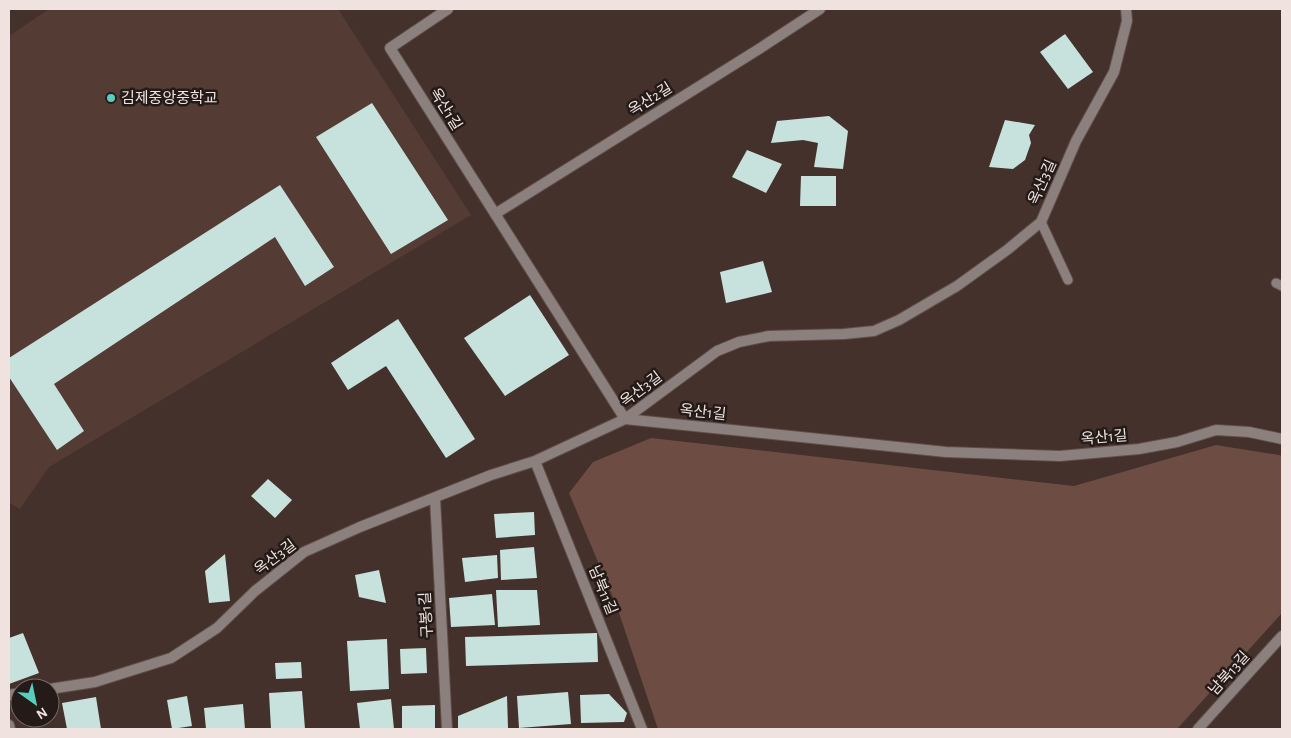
<svg xmlns="http://www.w3.org/2000/svg" width="1291" height="738" viewBox="0 0 1291 738" font-family="'Alegreya Sans','Noto Sans KR',sans-serif">
<rect width="100%" height="100%" fill="#44312b"/>
<!-- built -->
<path fill="#543c34" d="M49,9H338L471,215L49,467L20,509L9,503V36Z"/>
<!-- green -->
<path fill="#6c4c43" d="M651,438L1074,486L1216,445L1279,455L1282,456V613L1177,729H658L617,607L569,493L593,462Z"/>
<!-- building -->
<path fill="#c7e2dd" d="M1065,34L1093,72L1068,89L1040,52Z
M372,103L448,220L391,254L316,137Z
M829,116L848,131L843,169L814,167L818,143L803,140L771,143L777,121Z
M1005,120L1035,125L1029,135L1031,143L1025,160L1013,169L989,167Z
M747,150L782,164L766,193L732,177Z
M801,176H836V206H800Z
M280,185L334,267L305,286L275,237L54,384L84,431L57,450L9,377V358Z
M763,261L772,292L726,303L720,272Z
M530,295L569,355L505,396L464,338Z
M398,319L475,439L446,458L386,366L348,390L331,363Z
M268,479L292,500L275,518L251,496Z
M534,512L535,535L496,538L494,514Z
M534,547L537,578L501,580L500,550Z
M225,554L230,601L209,603L205,571Z
M497,555L498,578L465,582L462,558Z
M379,570L386,603L359,597L355,575Z
M496,590H537L540,625L498,627Z
M492,594L495,625L451,627L449,598Z
M23,633L39,673L9,684V638Z
M597,633L598,662L466,666L465,637Z
M387,639L389,689L350,691L347,641Z
M426,648L427,673L401,674L400,649Z
M301,662L302,678L276,679L275,663Z
M302,691L305,729H271L269,693Z
M568,692L571,724L519,728L517,696Z
M609,694L627,713L624,722L581,723L580,695Z
M187,696L192,726L172,729L167,700Z
M507,696L508,728L458,729V716Z
M96,697L101,729H67L62,703Z
M391,699L394,729H360L357,703Z
M243,704L245,729H206L204,708Z
M435,705V729H402V706Z"/>
<g fill="none" stroke-linecap="round" stroke-linejoin="round">
<defs>
<path id="service" d="M1041,222L1068,280
M1276,283L1282,286"/>
<path id="minor" d="M448,9L390,48L625,419L946,452L1060,456L1139,449L1177,442L1216,430L1249,432L1282,439
M495,214L759,49L820,9
M535,461L642,729
M435,498L447,729
M50,689L95,682L171,658L217,628L255,591L304,552L360,527L491,475L535,461L625,419L717,351L739,342L769,336L844,334L874,331L899,320L957,286L1007,250L1041,222L1076,141L1114,72L1127,21L1126,9
M9,695L20,693
M1198,729L1282,636"/>
<path id="tertiary" d="M9,725L10,729"/>
</defs>
<!-- service casing -->
<use href="#service" stroke="#604d48" stroke-width="11"/>
<!-- minor casing -->
<use href="#minor" stroke="#604d48" stroke-width="12"/>
<!-- tertiary casing -->
<use href="#tertiary" stroke="#604d48" stroke-width="12"/>
<!-- service -->
<use href="#service" stroke="#8b807d" stroke-width="9"/>
<!-- minor -->
<use href="#minor" stroke="#8b807d" stroke-width="10"/>
<!-- tertiary -->
<use href="#tertiary" stroke="#8b807d" stroke-width="10"/>
</g>
<!-- markers -->
<circle fill="#59cebe" stroke="#241b19" stroke-width="2" cx="111" cy="98" r="5"/>
<g text-anchor="middle" stroke-width="5" stroke-linejoin="round" paint-order="stroke">
<!-- poi labels -->
<g font-size="15" fill="#f0e3df" stroke="#241b19" text-anchor="start">
<text x="121" y="103">김제중앙중학교</text>
</g>
<!-- street labels -->
<g font-size="15" fill="#f0e3df" stroke="#241b19">
<text transform="translate(650 99) rotate(-32)" y="5">옥산2길</text>
<text transform="translate(446 109) rotate(58)" y="5">옥산1길</text>
<text transform="translate(1042 182) rotate(-66)" y="5">옥산3길</text>
<text transform="translate(641 389) rotate(-37)" y="5">옥산3길</text>
<text transform="translate(703 412) rotate(6)" y="5">옥산1길</text>
<text transform="translate(1104 437) rotate(-5)" y="5">옥산1길</text>
<text transform="translate(275 557) rotate(-37)" y="5">옥산3길</text>
<text transform="translate(603 590) rotate(68)" y="5">남북11길</text>
<text transform="translate(426 615) rotate(-93)" y="5">구봉1길</text>
<text transform="translate(1229 673) rotate(-48)" y="5">남북13길</text>
</g>
</g>
<!-- border -->
<rect width="1291" height="738" fill="none" stroke="#f0e3df" stroke-width="20"/>
<!-- north arrow -->
<g transform="translate(35 703) rotate(147)"><circle r="24" fill="#241b19" stroke="#766b68"/>
<path d="M0-4L9 19L0 12L-9 19Z" fill="#59cebe"/>
<text y="-8" font-size="14" font-weight="bold" text-anchor="middle" fill="#f0e3df">N</text>
</g>
</svg>
